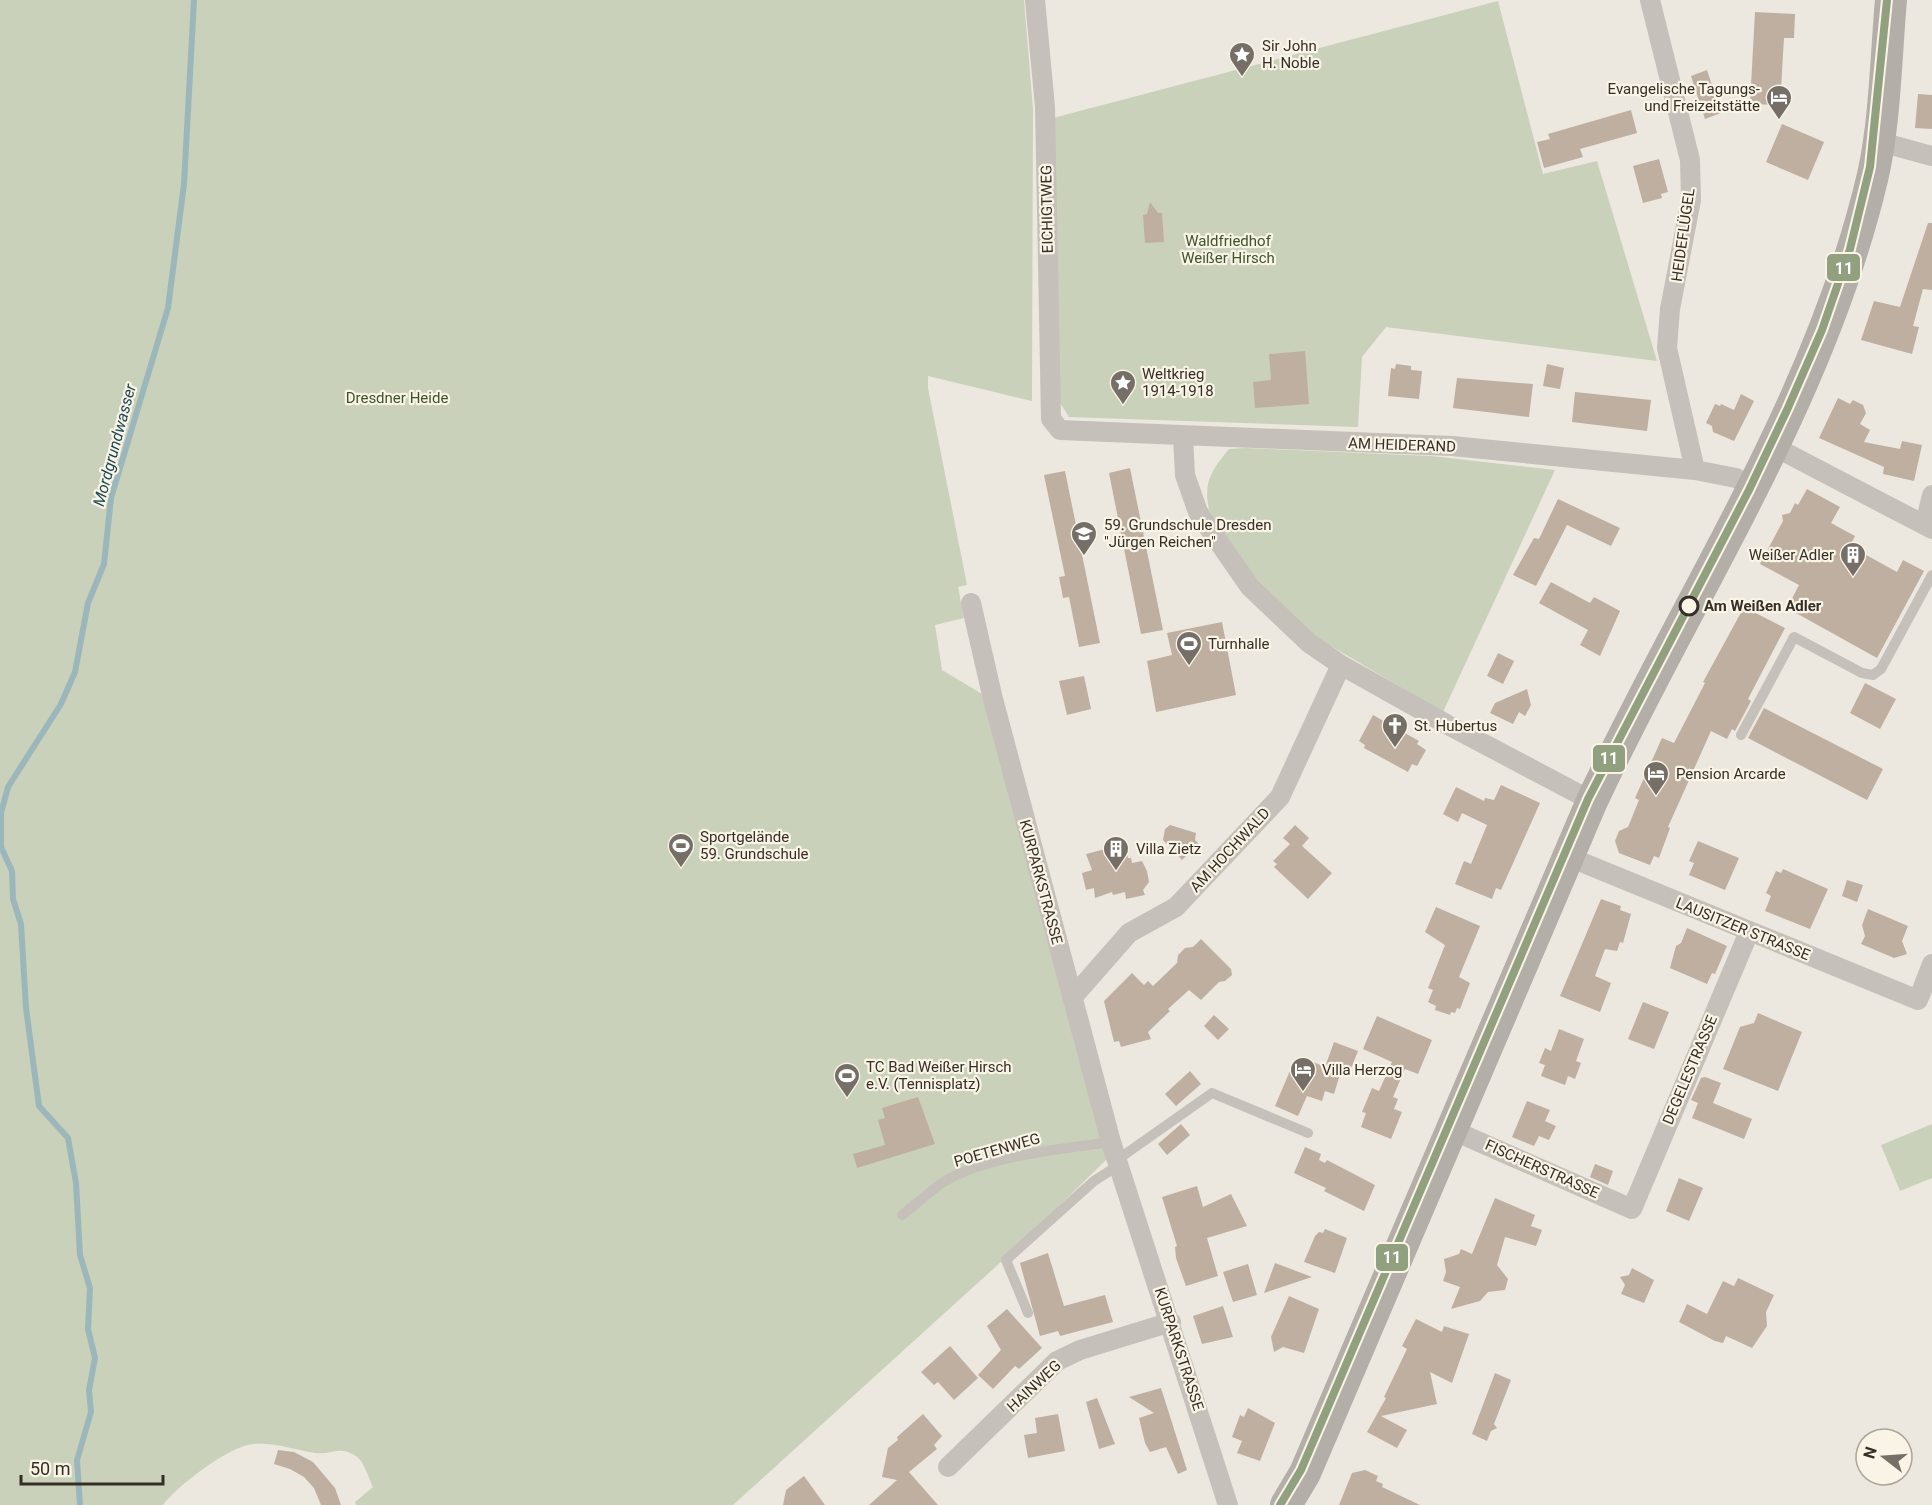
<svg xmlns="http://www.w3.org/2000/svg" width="1932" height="1505" viewBox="0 0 1932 1505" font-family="Roboto,sans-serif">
<rect width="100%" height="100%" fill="#ece8df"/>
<!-- green -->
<path fill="#c9d1ba" d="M0,0H1024L1033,109L1032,401L928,376V388L967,585L958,587L964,618L935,625L942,670L987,697L1107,1159L1013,1251L733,1505H356L355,1502L373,1487C369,1479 364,1461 356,1456C338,1445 333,1455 316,1453C295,1450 275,1442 253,1444C229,1446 177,1486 163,1505H0Z
M1498,1L1543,174L1597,161L1657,361L1386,327L1362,357L1358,427L1069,417L1059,401L1053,118Z
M1245,448L1431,456L1555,470L1443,712L1314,636L1257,581L1209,510C1203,481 1212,470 1229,449Z
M1932,1124V1178L1900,1191L1881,1145Z"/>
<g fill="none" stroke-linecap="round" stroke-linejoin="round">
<!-- stream -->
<path stroke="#9cb7bc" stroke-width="6" d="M80,1505L77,1460L91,1412L89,1390L95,1358L88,1329L90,1288L80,1255L76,1183L68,1138L39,1106L26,1008L21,924L13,899L12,871L1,847V813L8,787L61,704L75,672L88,603L104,564L111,498L168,308L184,184L194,0"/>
</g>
<!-- building -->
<path fill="#bfafa1" d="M1755,12L1795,14L1794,38H1784L1780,105L1750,104Z
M1707,70L1721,113L1705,119L1691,76Z
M1918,94L1932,95V129L1915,128Z
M1631,110L1637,133L1580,149L1583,157L1544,168L1537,142L1550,139L1548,134Z
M1782,124L1824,142L1808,180L1766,162Z
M1659,159L1668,192L1661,194L1662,198L1643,203L1633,166Z
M1150,202L1158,213H1162L1164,242L1145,243L1143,215L1147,214Z
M1928,223H1932V290L1923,289L1913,326L1919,327L1912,354L1861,340L1874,301L1900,307Z
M1305,351L1309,404L1255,408L1253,382L1271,380L1269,354Z
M1396,364L1411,366V370L1422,371L1419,399L1388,396L1391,368L1395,369Z
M1547,364L1564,368L1560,389L1543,386Z
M1457,378L1533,384L1529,417L1453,408Z
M1575,392L1651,400L1647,431L1572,422Z
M1741,394L1754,401L1734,441L1713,432L1712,426L1706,423L1715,404L1720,406L1721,404L1734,410Z
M1838,398L1850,404L1853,400L1863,405L1866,413L1860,424L1870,430L1864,442L1900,449L1902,441L1922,445L1914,481L1883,474L1884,467L1819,438Z
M1130,468L1163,630L1141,634L1109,473Z
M1065,471L1100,643L1079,647L1069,597L1063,598L1061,587L1059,577L1065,576L1044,475Z
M1807,489L1840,507L1831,523L1855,536L1850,546L1897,572L1903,560L1924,571L1877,658L1787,608L1799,585L1760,564L1783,521L1782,515L1790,513L1795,503L1798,505Z
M1558,499L1620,528L1611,546L1567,525L1536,586L1513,575L1534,538L1539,539Z
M1551,582L1590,603L1594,597L1620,611L1600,656L1580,645L1588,630L1539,603Z
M1744,607L1785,628L1748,699L1751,701L1735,731L1732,729L1727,739L1711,731L1668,827L1670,828L1659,858L1654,856L1650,865L1619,853L1615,841L1619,831L1628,827L1639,800L1635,798L1662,738L1674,743L1705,683L1703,682Z
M1222,622L1236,695L1156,712L1147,661L1172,655L1167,633Z
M1498,653L1514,661L1503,684L1487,676Z
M1084,676L1091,709L1067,715L1059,681Z
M1865,683L1896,699L1880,729L1850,713Z
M1527,689L1531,705L1525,716L1519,712L1513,724L1490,713L1495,703Z
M1764,708L1883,769L1867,800L1748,738Z
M1373,715L1419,741L1417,744L1426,750L1417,766L1412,764L1408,772L1364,748L1365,745L1359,741Z
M1501,785L1540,803L1501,890L1496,888L1492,899L1455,884L1464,861L1471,864L1487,825L1462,813L1458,822L1443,814L1456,787L1484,801L1485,798L1494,800Z
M1170,825L1196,833L1195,840L1199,844L1182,860L1163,840L1165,829Z
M1295,825L1309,838L1302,846L1332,873L1308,899L1274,867L1277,864L1273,861L1290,844L1283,838Z
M1698,841L1739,858L1725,890L1689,875L1694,863L1689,861Z
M1125,844L1128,858H1131L1132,863L1142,861L1147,871L1149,882L1143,890L1145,895L1126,899L1125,892L1113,895L1112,892L1095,898L1094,888L1086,890L1082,873L1092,870L1086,854Z
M1783,869L1828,889L1810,929L1765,911L1771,896L1766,893L1776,871L1781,873Z
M1847,880L1863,885L1857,902L1842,896Z
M1601,899L1621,906L1620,910L1631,914L1623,943L1620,942L1617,951L1605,949L1595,976L1611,983L1600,1012L1560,996Z
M1436,907L1480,926L1459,977L1470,983L1460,1009L1457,1008L1455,1013L1451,1012L1450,1015L1435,1010L1436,1006L1428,1002L1433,990L1428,988L1445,945L1425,932Z
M1868,909L1908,926L1902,941L1907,954L1894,958L1861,944L1865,936L1862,925Z
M1687,928L1727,946L1715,974L1712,973L1707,984L1670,968L1676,946L1681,943Z
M1201,939L1231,969L1232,975L1225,981L1219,982L1201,1000L1189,990L1168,1009L1170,1011L1148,1032L1151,1039L1121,1047L1119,1041L1114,1042L1104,1001L1132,973L1144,985L1148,981L1153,986L1177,963L1178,955L1185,948L1193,947Z
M1643,1002L1669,1012L1654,1049L1628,1039Z
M1758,1013L1802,1032L1778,1091L1723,1069L1740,1027L1754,1023Z
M1214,1015L1229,1029L1218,1040L1204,1026Z
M1377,1016L1432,1040L1418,1074L1405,1069L1393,1097L1398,1099L1394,1109L1402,1112L1391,1139L1361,1127L1366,1113L1362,1112L1372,1088L1379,1091L1392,1062L1363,1049Z
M1559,1029L1584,1039L1576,1061L1581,1063L1575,1079L1568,1076L1565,1085L1541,1076L1545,1065L1539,1063L1545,1048L1551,1051Z
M1334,1042L1358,1051L1350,1071L1342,1068L1334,1094L1325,1091L1322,1101L1307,1096L1298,1116L1275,1106L1295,1059L1309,1066L1311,1061L1325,1067Z
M1190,1071L1201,1084L1176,1106L1165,1094Z
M1705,1077L1721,1083L1713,1103L1752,1119L1744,1139L1692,1118L1698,1103L1691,1100L1701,1078Z
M918,1097L935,1144L857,1168L853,1154L885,1145L878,1120L885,1118L882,1108Z
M1527,1101L1550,1110L1545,1121L1556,1126L1549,1140L1539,1136L1534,1146L1512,1137Z
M1181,1124L1190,1135L1167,1155L1158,1144Z
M1305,1147L1321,1154L1319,1160L1325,1163L1327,1160L1375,1185L1364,1211L1324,1191L1326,1188L1294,1173Z
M1595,1164L1613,1171L1608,1185L1590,1177Z
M1679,1178L1703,1188L1689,1221L1666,1211Z
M1197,1186L1203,1207L1231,1194L1247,1226L1207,1238L1218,1276L1186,1286L1176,1258L1175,1247L1177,1246L1162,1197Z
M1495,1198L1535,1215L1531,1226L1542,1230L1536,1246L1505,1237L1497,1265L1508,1279L1505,1290L1488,1292L1480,1301L1451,1309L1460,1287L1443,1281L1446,1272L1444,1259L1459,1254L1461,1249L1472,1254Z
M1325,1229L1347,1238L1335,1273L1304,1262L1315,1236L1319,1232L1323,1233Z
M1048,1253L1064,1306L1105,1295L1113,1322L1060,1336L1058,1331L1040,1336L1020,1263Z
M1275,1263L1312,1277L1264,1293Z
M1248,1264L1257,1295L1233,1302L1223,1272Z
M1632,1268L1654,1280L1644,1303L1621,1294L1625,1285L1620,1277L1629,1275Z
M1738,1278L1774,1295L1766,1312L1767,1326L1752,1348L1726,1336L1723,1343L1715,1341L1679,1322L1687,1304L1707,1314L1723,1281L1734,1286Z
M1289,1296L1319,1309L1304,1353L1283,1347L1274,1352L1271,1337Z
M1223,1306L1233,1337L1202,1344L1193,1316Z
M1007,1309L1042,1348L1019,1369L1015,1366L993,1389L978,1375L1001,1350L987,1326Z
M1416,1319L1442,1332L1444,1326L1469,1334L1452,1383L1430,1372L1437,1404L1381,1416L1407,1430L1397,1448L1367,1432L1386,1398L1384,1397L1407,1349L1402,1346Z
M950,1346L978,1378L954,1400L938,1382L934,1385L921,1372Z
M1495,1373L1511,1380L1494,1424L1497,1428L1491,1431L1487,1441L1472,1434Z
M1161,1388L1187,1470L1178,1474L1166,1447L1150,1452L1145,1443L1139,1418L1154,1413L1129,1397Z
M1097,1398L1115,1444L1099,1449L1086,1402Z
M1248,1408L1275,1423L1260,1461L1237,1453L1242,1441L1232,1437L1240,1415L1244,1417Z
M923,1414L942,1436L934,1445L937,1449L909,1472L938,1505H869L897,1480L882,1477L888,1448L898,1440L897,1437Z
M1058,1414L1065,1451L1028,1458L1024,1435L1037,1433L1035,1418Z
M278,1450L294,1452L313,1462L335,1488L341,1505H321L314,1488L304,1477L290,1469L274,1464Z
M1365,1470L1378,1476L1376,1481L1383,1484L1382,1487L1420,1505H1339L1352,1473Z
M804,1476L825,1505H783L786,1490Z"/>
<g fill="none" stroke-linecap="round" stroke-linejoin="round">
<!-- lane -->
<path stroke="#c5c0b9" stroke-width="10" d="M1741,735L1794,637L1862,673L1873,675L1881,669L1932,575
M1117,1160L1212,1093L1308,1133
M902,1215C915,1205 928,1193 942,1183C984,1156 1061,1149 1111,1142
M1028,1313L1006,1260L1094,1181L1119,1165"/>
<!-- street -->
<path stroke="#c5c0b9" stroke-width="20" d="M1035,0L1045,107L1051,419L1060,430L1452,446L1695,470L1736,478L1754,488
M1650,0L1690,160L1691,200L1670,309L1667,348L1695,470
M1877,141L1932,156
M1183,437L1185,475L1198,512L1250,587L1309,643L1341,665L1448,725L1592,801
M1775,447L1932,529
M1925,525L1932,495
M971,603L992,695L1111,1142L1228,1505
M1569,857L1918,1000L1932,964
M1072,998L1129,933L1176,907L1280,797L1341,665
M1452,1130L1632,1209L1749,932
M948,1467L1057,1361L1080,1350L1171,1322"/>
<!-- primary -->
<path stroke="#b3aea8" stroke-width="32" d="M1286,1505L1305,1473L1592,801C1689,593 1820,402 1873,175C1885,122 1886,56 1891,0"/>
<defs>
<path id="tram-1" d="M1280,1505L1301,1470L1588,799L1749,490L1787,410L1822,330L1850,249L1870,167L1887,0"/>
</defs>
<!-- tram-1 casing -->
<use href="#tram-1" stroke="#f9f4e6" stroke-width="12"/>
<!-- tram-1 -->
<use href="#tram-1" stroke="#91a07f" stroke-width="8"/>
</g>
<!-- icons -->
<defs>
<symbol id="sight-pin" viewBox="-11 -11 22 30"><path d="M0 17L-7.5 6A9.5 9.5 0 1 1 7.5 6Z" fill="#756f67" stroke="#f9f4e6"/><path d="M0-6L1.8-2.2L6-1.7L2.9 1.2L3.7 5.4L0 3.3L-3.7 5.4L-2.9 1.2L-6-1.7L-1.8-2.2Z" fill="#fff"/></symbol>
<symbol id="hotel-pin" viewBox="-11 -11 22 30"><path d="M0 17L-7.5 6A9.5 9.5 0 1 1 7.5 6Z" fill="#756f67" stroke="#f9f4e6"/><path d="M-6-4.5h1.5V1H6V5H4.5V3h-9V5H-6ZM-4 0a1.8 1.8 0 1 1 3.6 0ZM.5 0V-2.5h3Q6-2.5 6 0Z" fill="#fff"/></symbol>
<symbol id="school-pin" viewBox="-11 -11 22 30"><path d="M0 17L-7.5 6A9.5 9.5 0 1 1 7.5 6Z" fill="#756f67" stroke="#f9f4e6"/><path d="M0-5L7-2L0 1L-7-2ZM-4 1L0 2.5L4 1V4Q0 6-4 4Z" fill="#fff"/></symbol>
<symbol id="building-pin" viewBox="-11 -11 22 30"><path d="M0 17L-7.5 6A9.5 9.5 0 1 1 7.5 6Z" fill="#756f67" stroke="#f9f4e6"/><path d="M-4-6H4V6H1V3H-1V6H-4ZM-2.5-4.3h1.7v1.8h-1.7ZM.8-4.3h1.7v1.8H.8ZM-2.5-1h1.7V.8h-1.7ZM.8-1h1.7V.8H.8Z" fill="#fff"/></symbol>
<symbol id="stadium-pin" viewBox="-11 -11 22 30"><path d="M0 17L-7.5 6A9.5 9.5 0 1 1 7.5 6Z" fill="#756f67" stroke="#f9f4e6"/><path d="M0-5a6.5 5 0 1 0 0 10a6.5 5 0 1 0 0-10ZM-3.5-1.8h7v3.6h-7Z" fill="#fff"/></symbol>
<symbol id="church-pin" viewBox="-11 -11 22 30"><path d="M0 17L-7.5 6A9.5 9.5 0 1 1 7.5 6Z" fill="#756f67" stroke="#f9f4e6"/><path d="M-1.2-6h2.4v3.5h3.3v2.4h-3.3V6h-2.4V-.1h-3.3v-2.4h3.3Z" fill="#fff"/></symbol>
</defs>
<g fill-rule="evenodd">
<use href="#sight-pin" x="1227" y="40" width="30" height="40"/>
<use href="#hotel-pin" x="1764" y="83" width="30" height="40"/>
<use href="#sight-pin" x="1108" y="368" width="30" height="40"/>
<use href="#school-pin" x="1069" y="519" width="30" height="40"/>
<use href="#building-pin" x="1838" y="540" width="30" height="40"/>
<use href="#stadium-pin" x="1174" y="629" width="30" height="40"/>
<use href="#church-pin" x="1380" y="711" width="30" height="40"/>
<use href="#hotel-pin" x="1641" y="759" width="30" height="40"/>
<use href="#stadium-pin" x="666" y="831" width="30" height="40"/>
<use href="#building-pin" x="1101" y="834" width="30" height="40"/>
<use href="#hotel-pin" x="1288" y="1055" width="30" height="40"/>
<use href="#stadium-pin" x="832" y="1061" width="30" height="40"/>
</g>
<!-- markers -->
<circle fill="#f9f4e6" stroke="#352e27" stroke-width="3" cx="1689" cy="606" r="9"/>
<g text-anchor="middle" stroke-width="4.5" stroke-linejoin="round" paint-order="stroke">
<!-- poi labels -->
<g font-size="15" fill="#352e27" stroke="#f9f4e6" text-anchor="start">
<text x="1262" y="51">Sir John<tspan x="1262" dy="17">H. Noble</tspan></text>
<text x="1760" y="94" text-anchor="end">Evangelische Tagungs-<tspan x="1760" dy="17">und Freizeitstätte</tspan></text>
<text x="1142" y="379">Weltkrieg<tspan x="1142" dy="17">1914-1918</tspan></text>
<text x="1104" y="530">59. Grundschule Dresden<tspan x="1104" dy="17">"Jürgen Reichen"</tspan></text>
<text x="1834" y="560" text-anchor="end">Weißer Adler</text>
<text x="1208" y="649">Turnhalle</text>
<text x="1414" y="731">St. Hubertus</text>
<text x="1676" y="779">Pension Arcarde</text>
<text x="700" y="842">Sportgelände<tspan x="700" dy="17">59. Grundschule</tspan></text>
<text x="1136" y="854">Villa Zietz</text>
<text x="866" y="1072">TC Bad Weißer Hirsch<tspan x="866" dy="17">e.V. (Tennisplatz)</tspan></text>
<text x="1322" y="1075">Villa Herzog</text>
</g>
<!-- street labels -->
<g font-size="15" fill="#352e27" stroke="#f9f4e6">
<text transform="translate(1047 209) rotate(-91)" y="5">EICHIGTWEG</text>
<text transform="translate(1683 235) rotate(-82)" y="5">HEIDEFLÜGEL</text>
<text transform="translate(1402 445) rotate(2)" y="5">AM HEIDERAND</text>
<text transform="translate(1230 850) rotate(-47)" y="5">AM HOCHWALD</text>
<text transform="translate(1041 882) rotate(75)" y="5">KURPARKSTRASSE</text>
<text transform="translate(1743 929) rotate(22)" y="5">LAUSITZER STRASSE</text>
<text transform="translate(1690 1070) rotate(-67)" y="5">DEGELESTRASSE</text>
<text transform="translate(997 1150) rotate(-16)" y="5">POETENWEG</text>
<text transform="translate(1542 1169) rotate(24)" y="5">FISCHERSTRASSE</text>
<text transform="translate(1179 1349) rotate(72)" y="5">KURPARKSTRASSE</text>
<text transform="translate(1034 1386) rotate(-43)" y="5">HAINWEG</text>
</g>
<!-- park labels -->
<g font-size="15" fill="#3d532c" stroke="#f9f4e6">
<text x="1228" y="246">Waldfriedhof<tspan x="1228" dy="17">Weißer Hirsch</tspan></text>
<text x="397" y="403">Dresdner Heide</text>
</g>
<!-- stop labels -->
<g font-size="15" font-weight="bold" fill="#352e27" stroke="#f9f4e6" text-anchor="start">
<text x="1704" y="611">Am Weißen Adler</text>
</g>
<!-- water labels -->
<g font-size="16" font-style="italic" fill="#1e4855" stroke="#f9f4e6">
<text transform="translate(114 445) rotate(-75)" y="6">Mordgrundwasser</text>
</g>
</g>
<g stroke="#f9f4e6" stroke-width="2">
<rect x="1826" y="253" width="35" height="29" rx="6" fill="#91a07f"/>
<rect x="1592" y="744" width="34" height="29" rx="6" fill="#91a07f"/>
<rect x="1375" y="1243" width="34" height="29" rx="6" fill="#91a07f"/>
</g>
<g font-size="16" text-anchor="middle" font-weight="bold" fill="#fff">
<text x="1844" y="274">11</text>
<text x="1609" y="764">11</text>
<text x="1392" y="1263">11</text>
</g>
<!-- north arrow -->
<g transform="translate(1884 1457) rotate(287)"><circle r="28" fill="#f9f4e6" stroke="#aba59a" stroke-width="1.5"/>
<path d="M0-4.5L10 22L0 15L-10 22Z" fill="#756f67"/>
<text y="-9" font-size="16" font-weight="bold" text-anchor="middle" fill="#352e27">N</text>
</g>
<!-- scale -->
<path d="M21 1475v9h142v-9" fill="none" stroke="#352e27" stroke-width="3"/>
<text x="30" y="1475" font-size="18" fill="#352e27" stroke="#f9f4e6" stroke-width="4.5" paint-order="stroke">50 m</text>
</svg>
